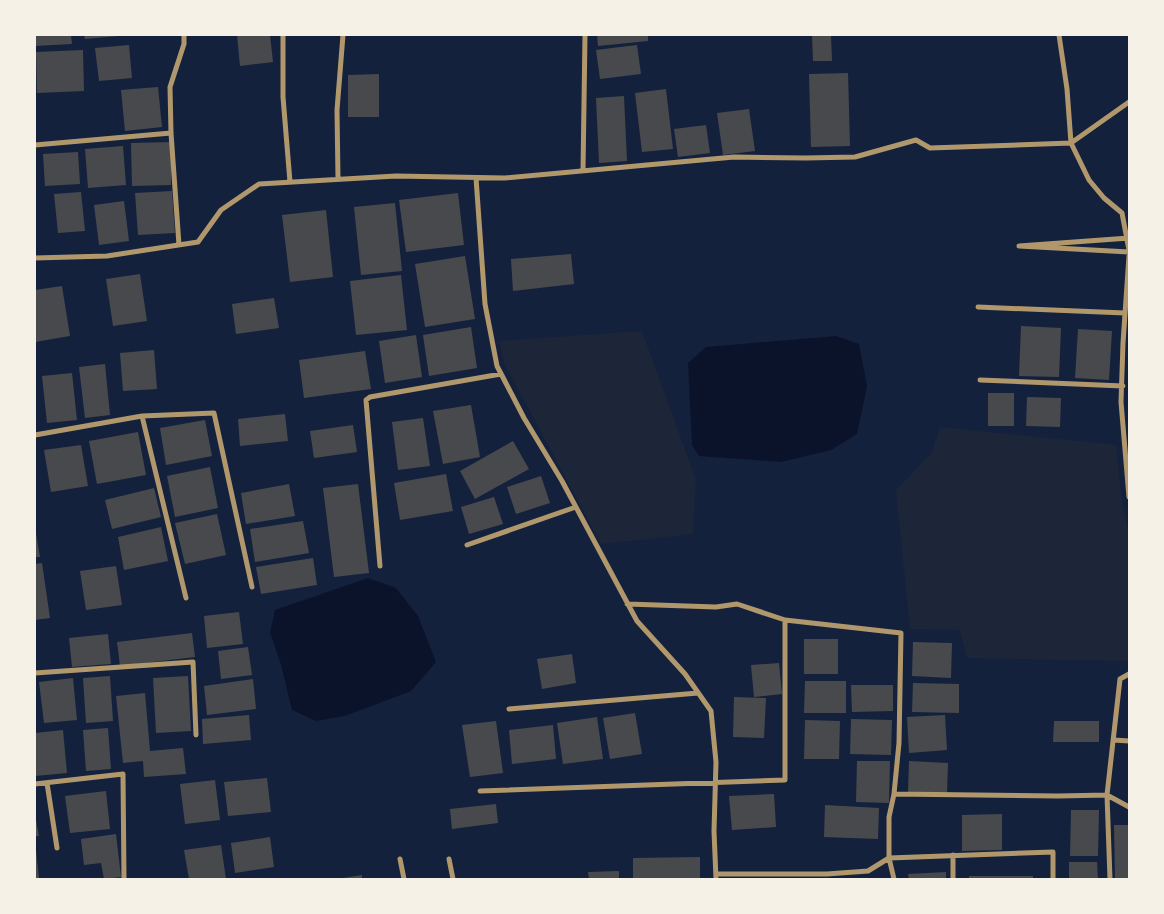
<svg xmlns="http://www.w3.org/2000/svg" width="1164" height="914" viewBox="0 0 1164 914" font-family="'Golos Text',sans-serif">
<rect width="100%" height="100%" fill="#14213d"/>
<!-- green -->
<path fill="#1d2539" d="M642,331L696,480L693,534L601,544L505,365L499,341Z
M940,427L1116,445L1122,503L1129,534V658L1126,661L967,658L960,630L910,629L896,490L932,452Z"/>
<!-- water -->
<path fill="#0b132b" d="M836,336L859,344L867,386L857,434L831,450L781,462L699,456L692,445L688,363L706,347Z
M368,578L396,588L418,616L436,662L411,691L345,716L316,721L292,710L281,665L270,633L275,610Z"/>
<!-- building -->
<path fill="#48494c" d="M35,35H71L72,44L35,46Z
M84,35H118V36L85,39Z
M237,35H270L273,62L240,66Z
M597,35H648V41L598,46Z
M812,35H831L832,61H813Z
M129,45L132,78L99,81L95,48Z
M637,45L641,74L600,79L596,50Z
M83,50L84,91L37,93L36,52Z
M848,73L850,146L811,147L809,74Z
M379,74V117H348V75Z
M158,87L162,127L125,131L121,90Z
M666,89L673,149L642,152L635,93Z
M624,96L627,161L599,163L596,98Z
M749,109L755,151L723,155L717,113Z
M706,125L710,153L678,157L674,129Z
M171,142V185L132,186L131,143Z
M123,146L126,185L88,188L85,149Z
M78,152L80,184L45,186L43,154Z
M172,191L175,233L138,235L135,193Z
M81,192L85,231L58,233L54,194Z
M458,193L464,245L406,252L399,200Z
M124,201L129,241L99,245L94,205Z
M395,203L402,271L361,275L354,207Z
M326,210L333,277L290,282L282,215Z
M571,254L574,284L513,291L511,259Z
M465,256L475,319L425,327L415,264Z
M140,274L147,321L113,326L106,279Z
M401,275L407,330L356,335L350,281Z
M62,286L70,336L35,342V290Z
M274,298L279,328L236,334L232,304Z
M1021,326L1061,328L1059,377L1019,376Z
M471,327L477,368L429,376L423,335Z
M1078,329L1112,331L1109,380L1075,378Z
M416,335L422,377L385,383L379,341Z
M154,350L157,389L123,391L120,353Z
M365,351L371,389L304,398L299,360Z
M105,364L110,415L85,418L79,367Z
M72,373L77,420L47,423L42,376Z
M988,393H1014V426H988Z
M1027,397L1061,398L1060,427L1026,426Z
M471,405L480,457L443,464L433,411Z
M285,414L288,441L240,446L238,419Z
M423,418L430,466L398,470L392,422Z
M205,420L212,456L166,465L160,428Z
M353,425L357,452L314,458L310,431Z
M138,432L146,475L97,484L89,441Z
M513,441L529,469L475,499L460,471Z
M81,445L88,486L51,492L44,450Z
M210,467L218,508L175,517L167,476Z
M446,474L453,511L400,520L394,483Z
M541,476L550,503L516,514L507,487Z
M289,484L295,516L246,524L241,493Z
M358,484L369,573L334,577L323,488Z
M154,488L161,517L112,529L105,500Z
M494,497L503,524L469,534L461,507Z
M217,514L226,555L185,564L175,523Z
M303,521L309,553L255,562L250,529Z
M161,527L168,561L124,570L118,537Z
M35,528L40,557H35Z
M313,558L317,585L261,594L256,567Z
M42,563L50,618L35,620V564Z
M116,566L122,605L86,610L80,571Z
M239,612L243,644L207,648L204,616Z
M192,633L195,657L120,666L117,642Z
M108,634L111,664L72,667L69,638Z
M804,639H838V674H804Z
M913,642L952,643L951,678L912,676Z
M248,647L252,675L221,679L218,651Z
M572,654L576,683L542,689L537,659Z
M779,663L782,694L754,697L751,665Z
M110,676L113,721L86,723L83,678Z
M188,676L191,731L156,733L153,678Z
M73,678L77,720L44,723L39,682Z
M253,679L256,709L207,715L204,686Z
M805,681H846V713H804Z
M913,683L959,684V713L912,712Z
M851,685H893V711L852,712Z
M145,693L150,751L183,748L186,774L144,777L143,761L123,763L116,696Z
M734,697L766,698L764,738L733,737Z
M635,713L642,754L610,759L603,718Z
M249,715L251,740L203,744L202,719Z
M945,715L947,750L909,753L907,717Z
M597,717L603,759L563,764L557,723Z
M851,719L892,720L891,755L850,754Z
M805,720L840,721L839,759H804Z
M496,721L503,773L470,777L462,725Z
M1054,721H1099V742H1053Z
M553,725L556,759L512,764L509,730Z
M108,728L111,769L86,771L83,730Z
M63,730L67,773L35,776V733Z
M857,761H890L889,803L856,802Z
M909,761L948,763L947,793L908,792Z
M267,778L271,812L228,816L224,782Z
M215,780L220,820L185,824L180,784Z
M106,791L110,829L70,833L65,796Z
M774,794L776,827L732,830L729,796Z
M496,804L498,823L452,829L450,809Z
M825,805L879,808L878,839L824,837Z
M1071,810H1099L1098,856H1070Z
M1002,814V850L962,851V815Z
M35,815L39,836H35Z
M1114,825H1129V879H1115Z
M116,834L121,877L104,879L101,863L84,865L81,839Z
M270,837L274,867L235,873L231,843Z
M221,845L226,879H189L184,850Z
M35,850H36L39,878L35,879Z
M700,857V879H633V858Z
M1069,862H1097L1098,879H1069Z
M619,871V879H589L588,872Z
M946,872V879H909L908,874Z
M362,875V879H344L343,878Z
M969,876H1033V879H969Z"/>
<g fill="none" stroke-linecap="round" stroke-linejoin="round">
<!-- minor -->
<path stroke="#b1986c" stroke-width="5" d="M283,35V97L290,182
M1059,35L1067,89L1071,143L1089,180L1104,198L1122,213L1129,250
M35,145L171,133
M583,171L585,35
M476,178L485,304L497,366L524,418L562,481L637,621L685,674L711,711L716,762L714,831L716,879
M338,179L337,110L343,35
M1129,238L1019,246L1129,252
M179,245L171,133L170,87L184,44V35
M1129,256L1123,343L1121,402L1129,497
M35,258L107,256L198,242L221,210L259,184L396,176L505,178L734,157L806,158L855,157L916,140L930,148L1071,143L1129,102
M978,307L1125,313
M980,380L1123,386
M35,435L142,416
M467,545L576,507
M380,566L366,400L370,397L501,374
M186,598L142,416L214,413L252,587
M627,604L716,607L737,604L785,620L901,633L899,743L894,794L889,817V858L868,871L827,874H716
M35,673L193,662L196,735
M509,709L698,693
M1113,740L1129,741
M47,783L57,848
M35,784L123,774L124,879
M480,791L785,780V620
M894,794L1058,796L1107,795L1129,807
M953,855V879
M400,859L404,879
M449,859L453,879
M894,879L889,858L1053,852V879
M1110,879L1107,795L1120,679L1129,674"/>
</g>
<!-- border -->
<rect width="1164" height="914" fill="none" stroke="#f6f1e7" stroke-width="72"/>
</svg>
